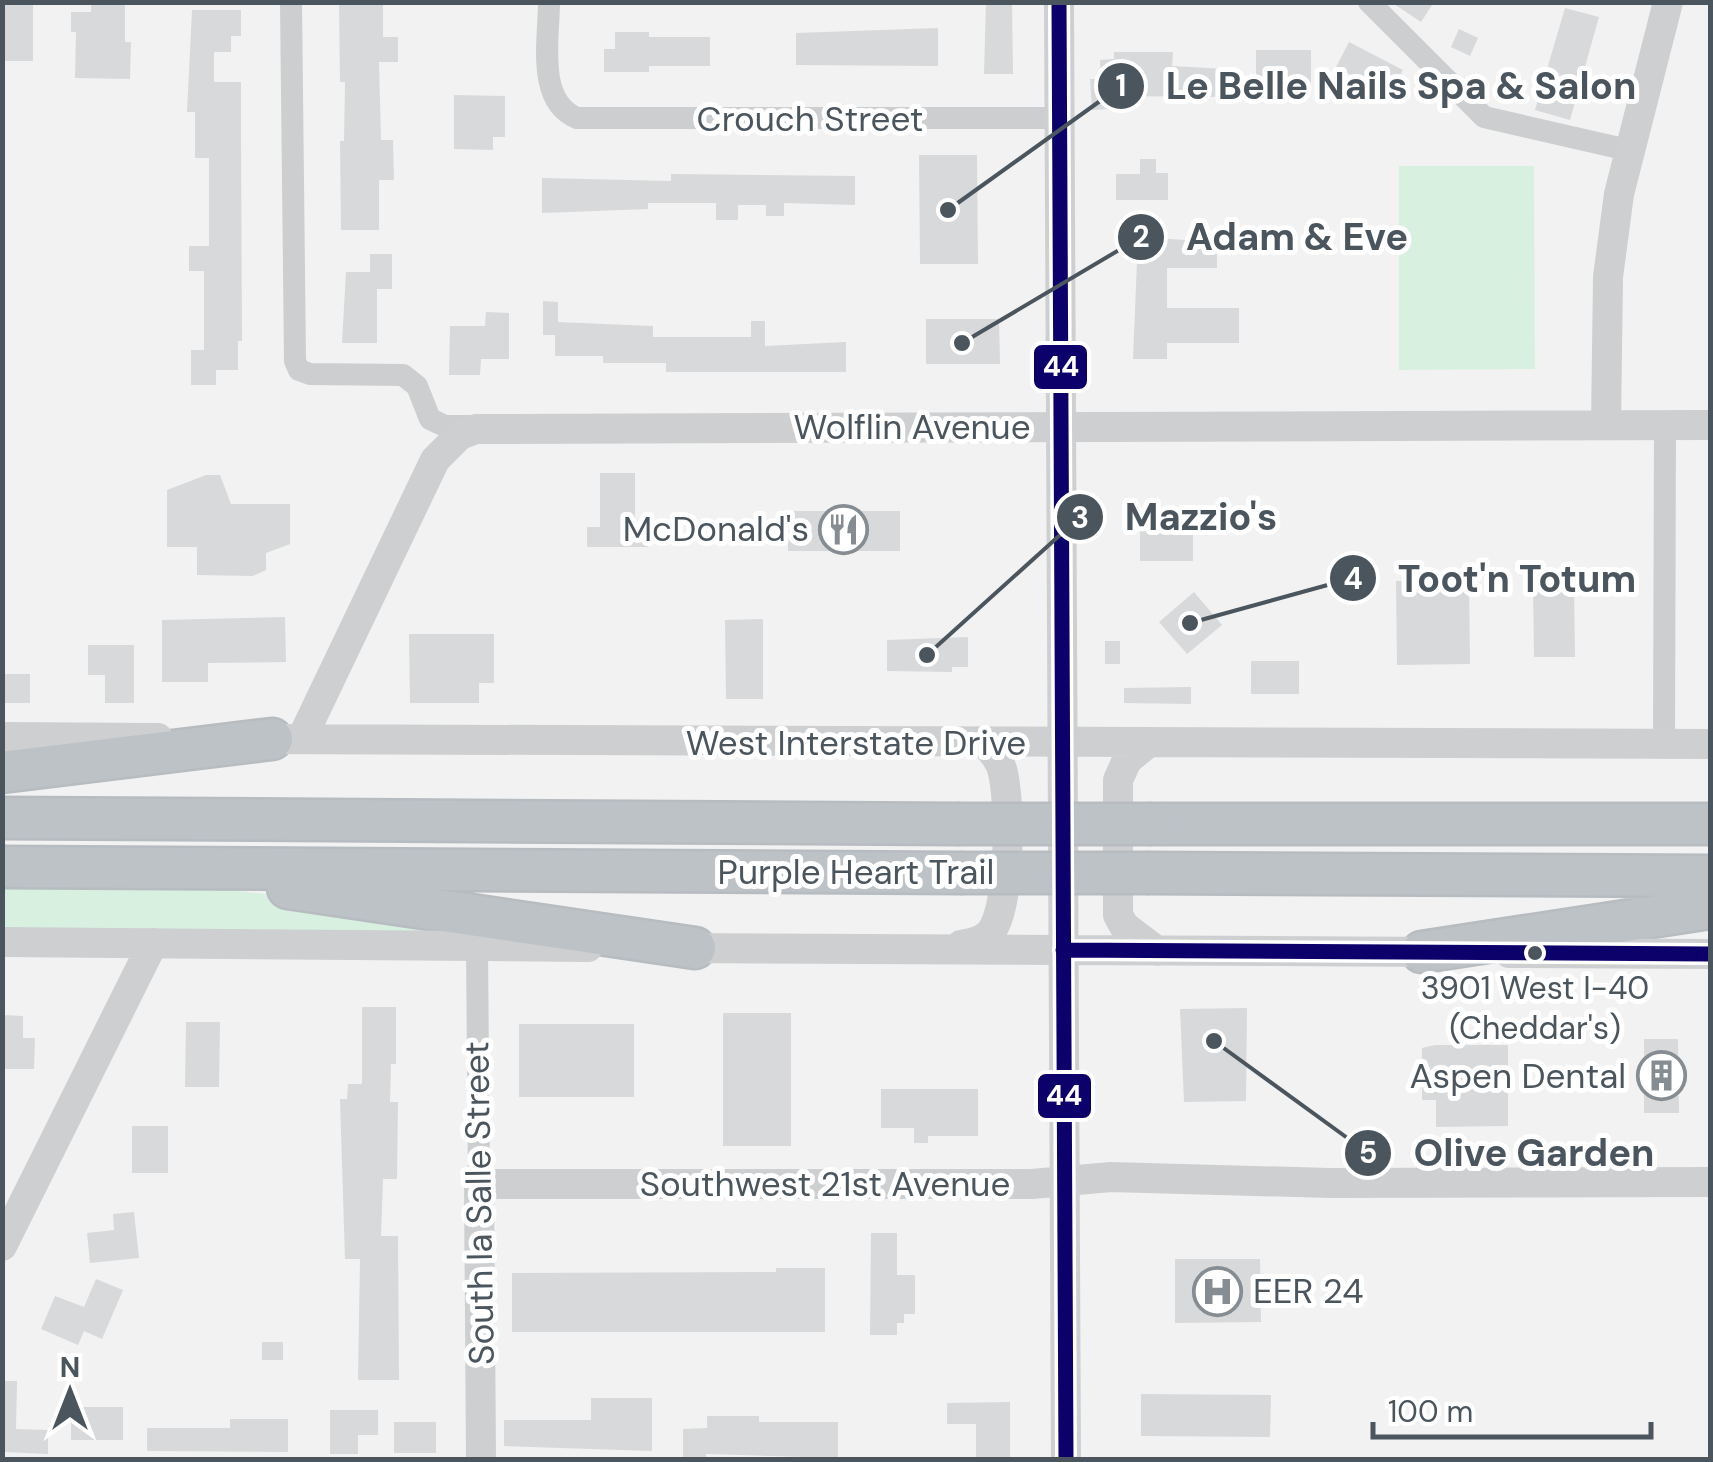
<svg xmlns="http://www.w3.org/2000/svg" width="1713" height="1462" viewBox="0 0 1713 1462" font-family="'DM Sans',sans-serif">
<rect width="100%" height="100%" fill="#f2f2f2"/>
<!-- green -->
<path fill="#d8f0e0" d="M1399,166H1534L1535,369L1399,370Z
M3,887H198L352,903L506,934L3,931Z"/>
<!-- building -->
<path fill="#d8d9da" d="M2,2H33V61H2Z
M91,2H125V42H131L130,79L75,78L76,32H71V12H91Z
M339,2H383V37H398V62H379L381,140H393L394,180H379V230H341L340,141H344L345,82H340Z
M986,2H1012L1013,74H984Z
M1391,2H1434L1421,22Z
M1565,8L1599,17L1570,120L1535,110Z
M192,10H241V36H231V52H214V82H241V130L242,341H238V370H216V385H191V350H204V271H189V246H209V158H195V112H187Z
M938,28V66L796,65V33Z
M1459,29L1478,38L1470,56L1451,47Z
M615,32H649V37H710V66H649V72H604V49H615Z
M1349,42L1403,70L1389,95L1336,67Z
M1256,50H1311V91H1293V82H1256Z
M1114,52H1173L1172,66L1226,69L1225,97L1111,96L1112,109L1092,110L1090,79H1101L1100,60L1114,59Z
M454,95L505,96V137H493V150L454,149Z
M919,155H977L978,264H920Z
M1140,159H1156V173H1168V200H1116V174H1140Z
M671,174L855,176V205L784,203V216H766V205H738V220H716V203H648V209L542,213V178L671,181Z
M1138,237L1217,242V268H1167V308H1239V343H1167V359H1133Z
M370,254H392V289H377V343H342L346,272H370Z
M543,301L558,302V322L653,326V337H751V321H765V346L846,342V372H666V363H603V356H555V335H543Z
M486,312L509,313V359H481L480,375H449L450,326H485Z
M926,319H999L1000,364H926Z
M600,473H635V527H648V547H587V527H600Z
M206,475H220L231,504H290V544L266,553V570L253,576L197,575V547H167V490Z
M788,511H900V551H788Z
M1140,523H1193V561H1140Z
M1469,580L1470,664L1397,665L1396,581Z
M1533,587H1574L1575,657H1534Z
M1194,592L1222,625L1187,654L1159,622Z
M285,617L286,662L208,663V682H162V620Z
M763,619V699H726L725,620Z
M409,634H494V683H479V703H410Z
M968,637V667H952V672L887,671V640Z
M1105,641H1120V664H1105Z
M88,645H134V703H105V675H88Z
M1251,661H1299V694H1251Z
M2,674H30V703H2Z
M1191,687V704L1124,703V688Z
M362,1007H396V1064H391L390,1102H398L397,1179H383L381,1236H398L399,1380H358L360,1259H345L340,1099H347L348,1084H362Z
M1247,1008L1246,1101L1184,1102L1180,1009Z
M723,1013H791V1146H723Z
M2,1015L23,1016V1038H35L34,1069H2Z
M186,1022H220L219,1087H185Z
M519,1024H634V1097H519Z
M1644,1039H1678L1679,1113H1644Z
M1435,1045H1508V1126L1436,1127V1100H1422V1048Z
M881,1089H978V1136H928V1143H914V1128H881Z
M132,1126H168V1173H132Z
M134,1212L139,1258L90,1263L87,1233L114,1230L113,1214Z
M871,1233H897V1275H915V1314H904V1323H897V1335H870Z
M1175,1259H1260L1261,1322L1175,1323Z
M776,1268H825V1332H512V1273L776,1272Z
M96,1279L123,1290L102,1339L84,1331L78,1345L41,1329L55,1296L84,1307Z
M262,1342H283V1360H262Z
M2,1381H17L16,1429L48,1430V1454L2,1452Z
M1141,1394L1271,1395L1270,1437L1141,1436Z
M591,1398H652V1451L504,1446V1420H591Z
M1010,1402V1460H976V1424H947V1403Z
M71,1407H123V1440H71Z
M330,1410H378V1435H358V1454H330Z
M707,1416H759V1422H838V1458L706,1454V1460H683V1429L707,1428Z
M230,1419H288V1452L147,1451V1428H230Z
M394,1422H436V1453H394Z"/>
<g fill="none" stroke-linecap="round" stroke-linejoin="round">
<defs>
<path id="highway" d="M2,772L272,739
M2,818L957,824
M1152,824H1710
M2,867L960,873
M1150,873L1710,876
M288,888L695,948
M1422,952L1710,908"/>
</defs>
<!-- highway casing -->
<use href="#highway" stroke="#b7bcc1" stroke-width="45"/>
<!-- street -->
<path stroke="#ccced0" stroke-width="22" d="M291,2L295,361L299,370L310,374L403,375L417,386L430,419L445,426H477
M549,2C549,39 536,101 577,118H1060
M1369,2L1484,117L1628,150
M1664,744L1665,425
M477,946L479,1184"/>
<!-- secondary -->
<path stroke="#cdcfd1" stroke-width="30" d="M1059,2L1066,1460
M1606,425L1608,277L1619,194L1668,2
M2,737L158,738
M302,738L435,460L460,435L476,429L1710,425
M254,739L1710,744
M1148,743L1127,760L1118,780V915L1124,926L1157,951
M2,942L588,947
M961,945C971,943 982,942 990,933C1011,908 1011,801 1002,769C999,759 992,751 985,743
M674,948L1443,952
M1509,953L1710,954
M2,1246L153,943
M481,1460L479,1184H1032L1111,1177L1330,1183L1710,1182"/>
<!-- highway -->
<use href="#highway" stroke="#bdc2c7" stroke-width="40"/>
<defs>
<path id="highway-bridge" d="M957,824H1152
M960,873H1150"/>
</defs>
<!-- highway-bridge casing -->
<use href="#highway-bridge" stroke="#b7bcc1" stroke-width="45" stroke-linecap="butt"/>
<!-- highway-bridge -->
<use href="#highway-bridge" stroke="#bdc2c7" stroke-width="40"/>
<defs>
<path id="bus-1" d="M1059,2L1066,1460
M1063,950L1710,954"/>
</defs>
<!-- bus-1 casing -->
<use href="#bus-1" stroke="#fff" stroke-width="22"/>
<!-- bus-1 -->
<use href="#bus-1" stroke="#0c006b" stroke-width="15"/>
</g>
<!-- icons -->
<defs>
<symbol id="restaurant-ring" viewBox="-11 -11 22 22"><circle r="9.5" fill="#fff" stroke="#858c92" stroke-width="1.5"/><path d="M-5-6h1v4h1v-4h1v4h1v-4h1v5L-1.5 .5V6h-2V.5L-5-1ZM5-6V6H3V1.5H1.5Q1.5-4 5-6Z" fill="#858c92"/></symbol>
<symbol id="building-ring" viewBox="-11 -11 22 22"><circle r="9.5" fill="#fff" stroke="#858c92" stroke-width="1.5"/><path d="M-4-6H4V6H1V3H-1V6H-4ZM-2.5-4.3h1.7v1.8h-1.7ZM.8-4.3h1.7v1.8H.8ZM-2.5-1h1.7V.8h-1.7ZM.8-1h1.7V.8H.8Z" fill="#858c92"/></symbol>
<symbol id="hospital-ring" viewBox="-11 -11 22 22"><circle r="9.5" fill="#fff" stroke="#858c92" stroke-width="1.5"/><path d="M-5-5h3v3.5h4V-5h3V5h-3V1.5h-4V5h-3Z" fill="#858c92"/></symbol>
</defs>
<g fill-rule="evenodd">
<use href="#restaurant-ring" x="816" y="502" width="55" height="55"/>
<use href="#building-ring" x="1634" y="1048" width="55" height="55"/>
<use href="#hospital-ring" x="1190" y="1264" width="55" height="55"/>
</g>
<!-- markers -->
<circle fill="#4a555e" stroke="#fff" stroke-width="4" cx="1535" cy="953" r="9"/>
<g text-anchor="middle" stroke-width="10" stroke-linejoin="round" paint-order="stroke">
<!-- bus labels -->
<g font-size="32" fill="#4a555e" stroke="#fff">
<text x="1535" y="999">3901 West I-40<tspan x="1535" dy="40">(Cheddar's)</tspan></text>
</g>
<!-- street labels -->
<g font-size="35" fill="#4a555e" stroke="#fff">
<text x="810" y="131">Crouch Street</text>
<text x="912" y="439">Wolflin Avenue</text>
<text x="856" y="755">West Interstate Drive</text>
<text x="856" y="884">Purple Heart Trail</text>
<text x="825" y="1196">Southwest 21st Avenue</text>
<text transform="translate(479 1203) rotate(-91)" y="12">South la Salle Street</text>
</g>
<!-- poi labels -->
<g font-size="35" fill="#4a555e" stroke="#fff" text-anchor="end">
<text x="809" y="541">McDonald's</text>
<text x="1626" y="1088">Aspen Dental</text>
<text x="1253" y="1303" text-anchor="start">EER 24</text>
</g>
</g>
<!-- callouts -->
<path fill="none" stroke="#4a555e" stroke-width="4" d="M948 210L1121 86M962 343L1141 237M927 655L1080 517M1190 623L1353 578M1214 1041L1368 1153"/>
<g fill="#4a555e" stroke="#fff" stroke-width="4">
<circle cx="948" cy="210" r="10"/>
<circle cx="962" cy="343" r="10"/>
<circle cx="927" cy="655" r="10"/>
<circle cx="1190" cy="623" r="10"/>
<circle cx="1214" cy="1041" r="10"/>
<circle cx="1121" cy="86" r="25"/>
<circle cx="1141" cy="237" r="25"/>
<circle cx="1080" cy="517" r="25"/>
<circle cx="1353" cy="578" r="25"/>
<circle cx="1368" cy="1153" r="25"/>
</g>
<g font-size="30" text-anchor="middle" font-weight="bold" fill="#fff">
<text x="1121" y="96">1</text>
<text x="1141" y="247">2</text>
<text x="1080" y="528">3</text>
<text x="1353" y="589">4</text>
<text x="1368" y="1163">5</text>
</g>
<g font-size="38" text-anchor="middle" font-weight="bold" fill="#4a555e" stroke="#fff" stroke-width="10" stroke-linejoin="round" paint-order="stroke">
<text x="1401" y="99">Le Belle Nails Spa &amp; Salon</text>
<text x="1297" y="250">Adam &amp; Eve</text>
<text x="1201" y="530">Mazzio's</text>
<text x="1517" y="592">Toot'n Totum</text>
<text x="1534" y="1166">Olive Garden</text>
</g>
<g stroke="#fff" stroke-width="4">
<rect x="1032" y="343" width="57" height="48" rx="10" fill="#0c006b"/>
<rect x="1036" y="1072" width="57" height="48" rx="10" fill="#0c006b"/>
</g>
<g font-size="28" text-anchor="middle" font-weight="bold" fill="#fff">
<text x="1061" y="376">44</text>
<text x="1064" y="1105">44</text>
</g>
<!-- border -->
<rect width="1713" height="1462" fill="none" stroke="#4a555e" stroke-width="10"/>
<!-- north arrow -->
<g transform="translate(70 1392)" stroke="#ffffff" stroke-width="8" paint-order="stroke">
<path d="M0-8L18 38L0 25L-18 38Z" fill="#4a555e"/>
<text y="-15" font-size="28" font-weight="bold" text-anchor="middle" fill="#4a555e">N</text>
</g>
<!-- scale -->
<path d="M1373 1422v15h278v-15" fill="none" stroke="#4a555e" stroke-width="5"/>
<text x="1388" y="1422" font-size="30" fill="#4a555e" stroke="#ffffff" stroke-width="8" paint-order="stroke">100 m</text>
</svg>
